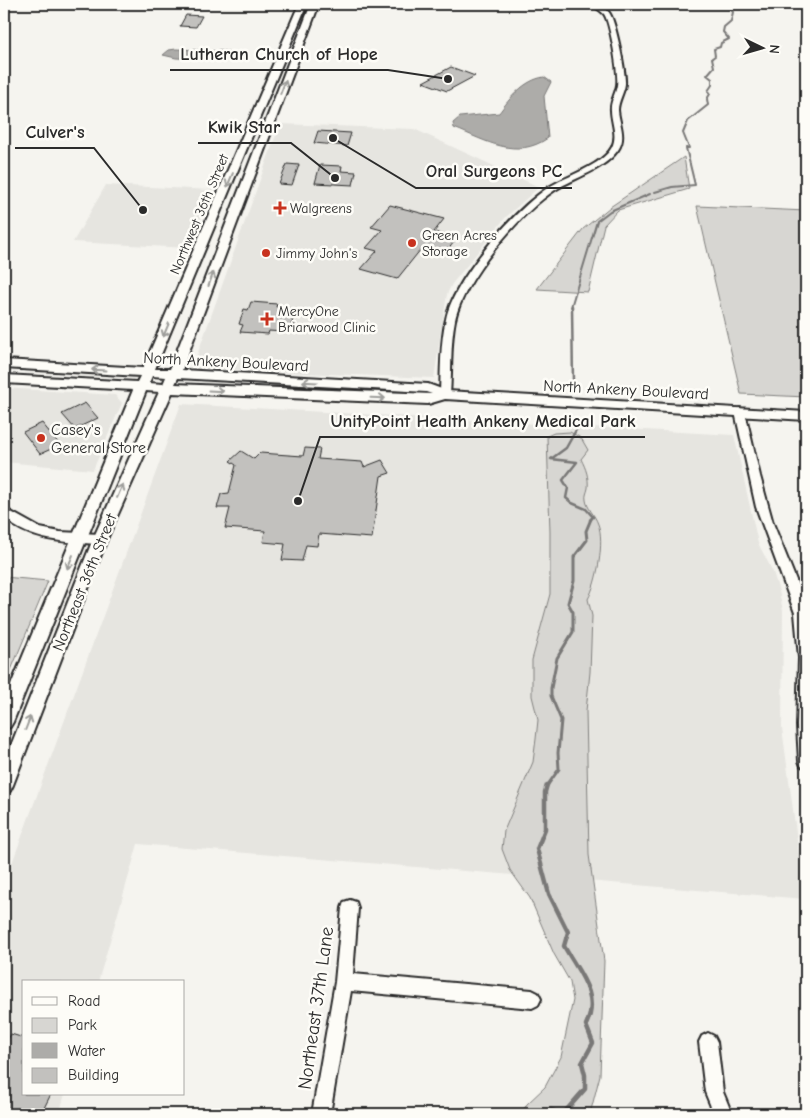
<svg xmlns="http://www.w3.org/2000/svg" width="810" height="1118" viewBox="0 0 810 1118" font-family="'Comic Neue',sans-serif">
<rect width="100%" height="100%" fill="#f5f4ef"/>
<filter id="ink" filterUnits="userSpaceOnUse"><feTurbulence type="fractalNoise" baseFrequency=".02" numOctaves="2"/><feDisplacementMap in="SourceGraphic" scale="10" xChannelSelector="R" yChannelSelector="G"/><feConvolveMatrix kernelMatrix="1 2 1 2 8 2 1 2 1" color-interpolation-filters="sRGB"/></filter>
<g filter="url(#ink)">
<!-- built -->
<path fill="#e6e5e0" d="M280,124L414,129L539,187L506,217L452,284L447,294L434,378L192,369Z
M106,185L213,190L188,248L73,242Z
M4,388L115,395L122,403L93,470L4,462Z
M181,404L734,435L758,543L773,572L779,591L783,611L782,728L805,899L138,844L98,982H24V1094H65L59,1114H4V885Z"/>
<!-- green -->
<path fill="#d7d6d2" stroke="#81807e" d="M684,157L689,189L618,210L604,225L588,292L537,289L583,229L610,207Z
M697,206L806,211V397L741,394Z
M570,432L581,438L588,450L581,459C586,469 589,477 588,488C587,493 585,495 586,500C587,508 595,515 598,524C605,541 597,583 588,599L592,616L590,672L586,711L589,855L604,961L600,1075L590,1114H521L527,1104L545,1087L561,1057L573,1000L570,982L554,954L530,898L510,870L502,849L504,831L533,762L536,739L538,720L532,696V660L550,594V532L547,436L554,433Z
M4,577L48,581L4,687Z"/>
<!-- water -->
<path fill="#adaca9" stroke="#797877" d="M176,49L227,51L231,52L232,55L227,59L221,60L176,58L163,55L169,50Z
M544,77L551,82L544,96L548,138C516,160 487,141 454,128L453,123L460,117L499,113C510,98 524,80 544,77Z"/>
<g fill="none" stroke-linecap="round" stroke-linejoin="round">
<!-- stream-far3 -->
<path stroke="#797877" stroke-width="2" d="M655,192L672,187L695,185L686,148H689L683,133L688,121L708,105L707,99L710,94L708,91L712,85V79L707,75L714,67L712,58L715,56L714,49L720,47L721,43L729,39L723,32L724,27L731,21L733,12L726,4
M571,307L597,221L610,211L650,194"/>
<!-- stream-far2 -->
<path stroke="#797877" stroke-width="2.5" d="M572,306L573,384
M576,430L566,448L551,459L577,462L563,480L568,488L566,498L572,503L586,509L593,517L590,520"/>
<!-- stream-far1 -->
<path stroke="#797877" stroke-width="3" d="M547,786L559,769L558,753L561,720L551,696V688L557,658L573,632V612L568,603L574,581V557L587,540L586,531L591,519"/>
<!-- stream -->
<path stroke="#797877" stroke-width="4.5" d="M546,1114L551,1110L563,1114L585,1089V1075L582,1063L593,1043L586,1025C601,995 578,972 564,946L568,932L549,894L537,849L545,829V792L547,785"/>
</g>
<!-- building -->
<path fill="#c2c1be" stroke="#2b2b2b" d="M186,15L202,16L196,27L180,26Z
M451,67L475,76L447,91L423,82Z
M318,131L351,133L347,146L314,143Z
M287,164L299,165L292,185L279,184Z
M320,165L342,166L341,171L356,172L353,185L315,183Z
M390,205L444,219L434,232L457,238L444,255L421,249L397,279L361,269L377,251L366,248L382,230L371,227Z
M251,302L277,304L276,307L289,308L288,312H293L292,314H295L291,326H289L288,328H283L282,332L269,331L268,334L240,332L243,325L239,324L244,309L248,310Z
M85,403L98,418L75,429L62,414Z
M42,423L60,445L40,454L23,432Z
M305,448L320,449L318,459L362,462L364,467L382,460L390,473L381,476L372,538L319,534L317,546L306,545L302,561L282,560L285,544L263,542L265,531L225,528L230,508H217L221,494L229,493L236,465L230,461L241,451L254,459L260,453L303,456Z
M11,1034L24,1038V1094H51L41,1114H4V1046Z"/>
<g fill="none" stroke-linecap="round" stroke-linejoin="round">
<defs>
<path id="minor" d="M593,4H599C603,7 608,10 610,14C616,24 626,73 625,84C624,93 618,101 618,110C619,124 627,137 618,150C604,170 576,177 555,190C520,213 464,279 455,320C450,344 452,371 450,395L449,397H441L440,395C441,371 440,343 446,319C454,279 514,210 549,187C566,176 602,166 612,147C618,135 611,122 611,110C610,102 616,93 617,85C619,74 610,22 604,14C601,11 596,8 593,4Z
M740,408L745,412L760,476L773,523L806,605V768L801,766L799,761L797,726L799,658L795,613L756,507L735,412Z
M4,508L40,528L60,532L100,534L104,536L106,539L104,542L100,544C65,542 32,542 4,518Z
M350,900L356,902L358,908L353,974L532,990L538,993L541,999L538,1005L532,1008L351,991L330,1114H312L335,982L342,908L344,902Z
M708,1033L714,1036L717,1042L723,1092L732,1114H714L705,1092L699,1042L702,1036Z"/>
<path id="major" d="M299,4H307L155,369H170L311,4H319L182,370L428,384L447,391L806,412V420L445,399L428,404L172,393L107,539L13,785L10,791L4,793V763L93,539L159,392L146,391L13,722L10,727L4,730V702L133,390L4,383V375L137,382L140,376L4,368V360L143,368ZM152,376L166,377L163,384L149,383ZM178,378L426,392L432,394L175,384Z"/>
</defs>
<!-- minor casing -->
<use href="#minor" stroke="#2b2b2b" stroke-width="4"/>
<!-- major casing -->
<use href="#major" stroke="#2b2b2b" stroke-width="4"/>
<!-- minor -->
<use href="#minor" fill="#fdfcf7" fill-rule="evenodd"/>
<!-- major -->
<use href="#major" fill="#fdfcf7" fill-rule="evenodd"/>
</g>
<!-- one-way arrows -->
<defs><path id="oneway-shaft" d="M-6 0H5M1.5-3L5.5 0L1.5 3" fill="none" stroke-width="1.6" stroke-linecap="round" stroke-linejoin="round" transform="scale(1.25)"/></defs>
<g stroke="#9e9e9b">
<use href="#oneway-shaft" transform="translate(283 87) rotate(-69)"/>
<use href="#oneway-shaft" transform="translate(230 180) rotate(113)"/>
<use href="#oneway-shaft" transform="translate(211 279) rotate(-70)"/>
<use href="#oneway-shaft" transform="translate(166 330) rotate(113)"/>
<use href="#oneway-shaft" transform="translate(99 370) rotate(-177)"/>
<use href="#oneway-shaft" transform="translate(310 382) rotate(-177)"/>
<use href="#oneway-shaft" transform="translate(216 391) rotate(3)"/>
<use href="#oneway-shaft" transform="translate(378 398) rotate(2)"/>
<use href="#oneway-shaft" transform="translate(120 491) rotate(-67)"/>
<use href="#oneway-shaft" transform="translate(70 562) rotate(113)"/>
<use href="#oneway-shaft" transform="translate(28 723) rotate(-69)"/>
</g>
</g>
<!-- markers -->
<g fill="#c8321e" stroke="#fdfcf7" stroke-width="2">
<path d="M277.5 200.5h5v5h5v5h-5v5h-5v-5h-5v-5h5z"/>
<circle cx="412" cy="243" r="5"/>
<circle cx="266" cy="253" r="5"/>
<path d="M264.5 311.5h5v5h5v5h-5v5h-5v-5h-5v-5h5z"/>
<circle cx="41" cy="438" r="5"/>
</g>
<g text-anchor="middle" stroke-width="5" stroke-linejoin="round" paint-order="stroke">
<!-- far-poi labels -->
<g font-size="14" fill="#2b2b2b" stroke="#fdfcf7" text-anchor="start">
<text x="290" y="213">Walgreens</text>
<text x="422" y="240">Green Acres<tspan x="422" dy="16">Storage</tspan></text>
<text x="276" y="258">Jimmy John's</text>
<text x="278" y="316">MercyOne<tspan x="278" dy="16">Briarwood Clinic</tspan></text>
</g>
<!-- far-street labels -->
<g font-size="14" fill="#2b2b2b" stroke="#fdfcf7">
<text transform="translate(199 214) rotate(-67)" y="5">Northwest 36th Street</text>
</g>
<!-- street labels -->
<g font-size="16" fill="#2b2b2b" stroke="#fdfcf7">
<text transform="translate(226 361) rotate(3)" y="6">North Ankeny Boulevard</text>
<text transform="translate(626 389) rotate(3)" y="6">North Ankeny Boulevard</text>
<text transform="translate(84 582) rotate(-68)" y="6">Northeast 36th Street</text>
</g>
<!-- poi labels -->
<g font-size="16" fill="#2b2b2b" stroke="#fdfcf7" text-anchor="start">
<text x="51" y="435">Casey's<tspan x="51" dy="18">General Store</tspan></text>
</g>
<!-- near-street labels -->
<g font-size="19" fill="#2b2b2b" stroke="#fdfcf7">
<text transform="translate(315 1008) rotate(-82)" y="7">Northeast 37th Lane</text>
</g>
</g>
<!-- callouts -->
<path fill="none" stroke="#2b2b2b" stroke-width="2" d="M448 79L388 70H170M335 178L291 143H198M143 210L94 148H15M333 138L416 188H572M298 501L320 437H645"/>
<g fill="#2b2b2b" stroke="#fdfcf7" stroke-width="2">
<circle cx="448" cy="79" r="5"/>
<circle cx="335" cy="178" r="5"/>
<circle cx="143" cy="210" r="5"/>
<circle cx="333" cy="138" r="5"/>
<circle cx="298" cy="501" r="5"/>
</g>
<g font-size="18" text-anchor="middle" font-weight="bold" fill="#2b2b2b" stroke="#fdfcf7" stroke-width="5" stroke-linejoin="round" paint-order="stroke">
<text x="279" y="60">Lutheran Church of Hope</text>
<text x="244" y="133">Kwik Star</text>
<text x="55" y="138">Culver's</text>
<text x="494" y="177">Oral Surgeons PC</text>
<text x="483" y="427">UnityPoint Health Ankeny Medical Park</text>
</g>
<!-- margin -->
<rect width="810" height="1118" fill="none" stroke="#fdfcf7" stroke-width="20"/>
<rect x="10" y="10" width="790" height="1098" fill="none" stroke="#2b2b2b" stroke-width="2" filter="url(#ink)"/>
<!-- legend -->
<rect x="22" y="980" width="162" height="115" fill="#fdfcf7" stroke="#a9a8a5"/>
<rect x="32" y="997" width="25" height="8" fill="#fdfcf7" stroke="#a9a8a5"/>
<text x="68" y="1006" font-size="15" fill="#2b2b2b">Road</text>
<rect x="32" y="1018" width="25" height="15" fill="#d7d6d2" stroke="#a9a8a5"/>
<text x="68" y="1030" font-size="15" fill="#2b2b2b">Park</text>
<rect x="32" y="1043" width="25" height="15" fill="#adaca9" stroke="#a9a8a5"/>
<text x="68" y="1056" font-size="15" fill="#2b2b2b">Water</text>
<rect x="32" y="1068" width="25" height="15" fill="#c2c1be" stroke="#a9a8a5"/>
<text x="68" y="1080" font-size="15" fill="#2b2b2b">Building</text>
<!-- north arrow -->
<g transform="translate(762 48) rotate(95)" stroke="#fdfcf7" stroke-width="4" paint-order="stroke">
<path d="M0-4L9 19L0 12L-9 19Z" fill="#2b2b2b"/>
<text y="-8" font-size="14" font-weight="bold" text-anchor="middle" fill="#2b2b2b">N</text>
</g>
</svg>
